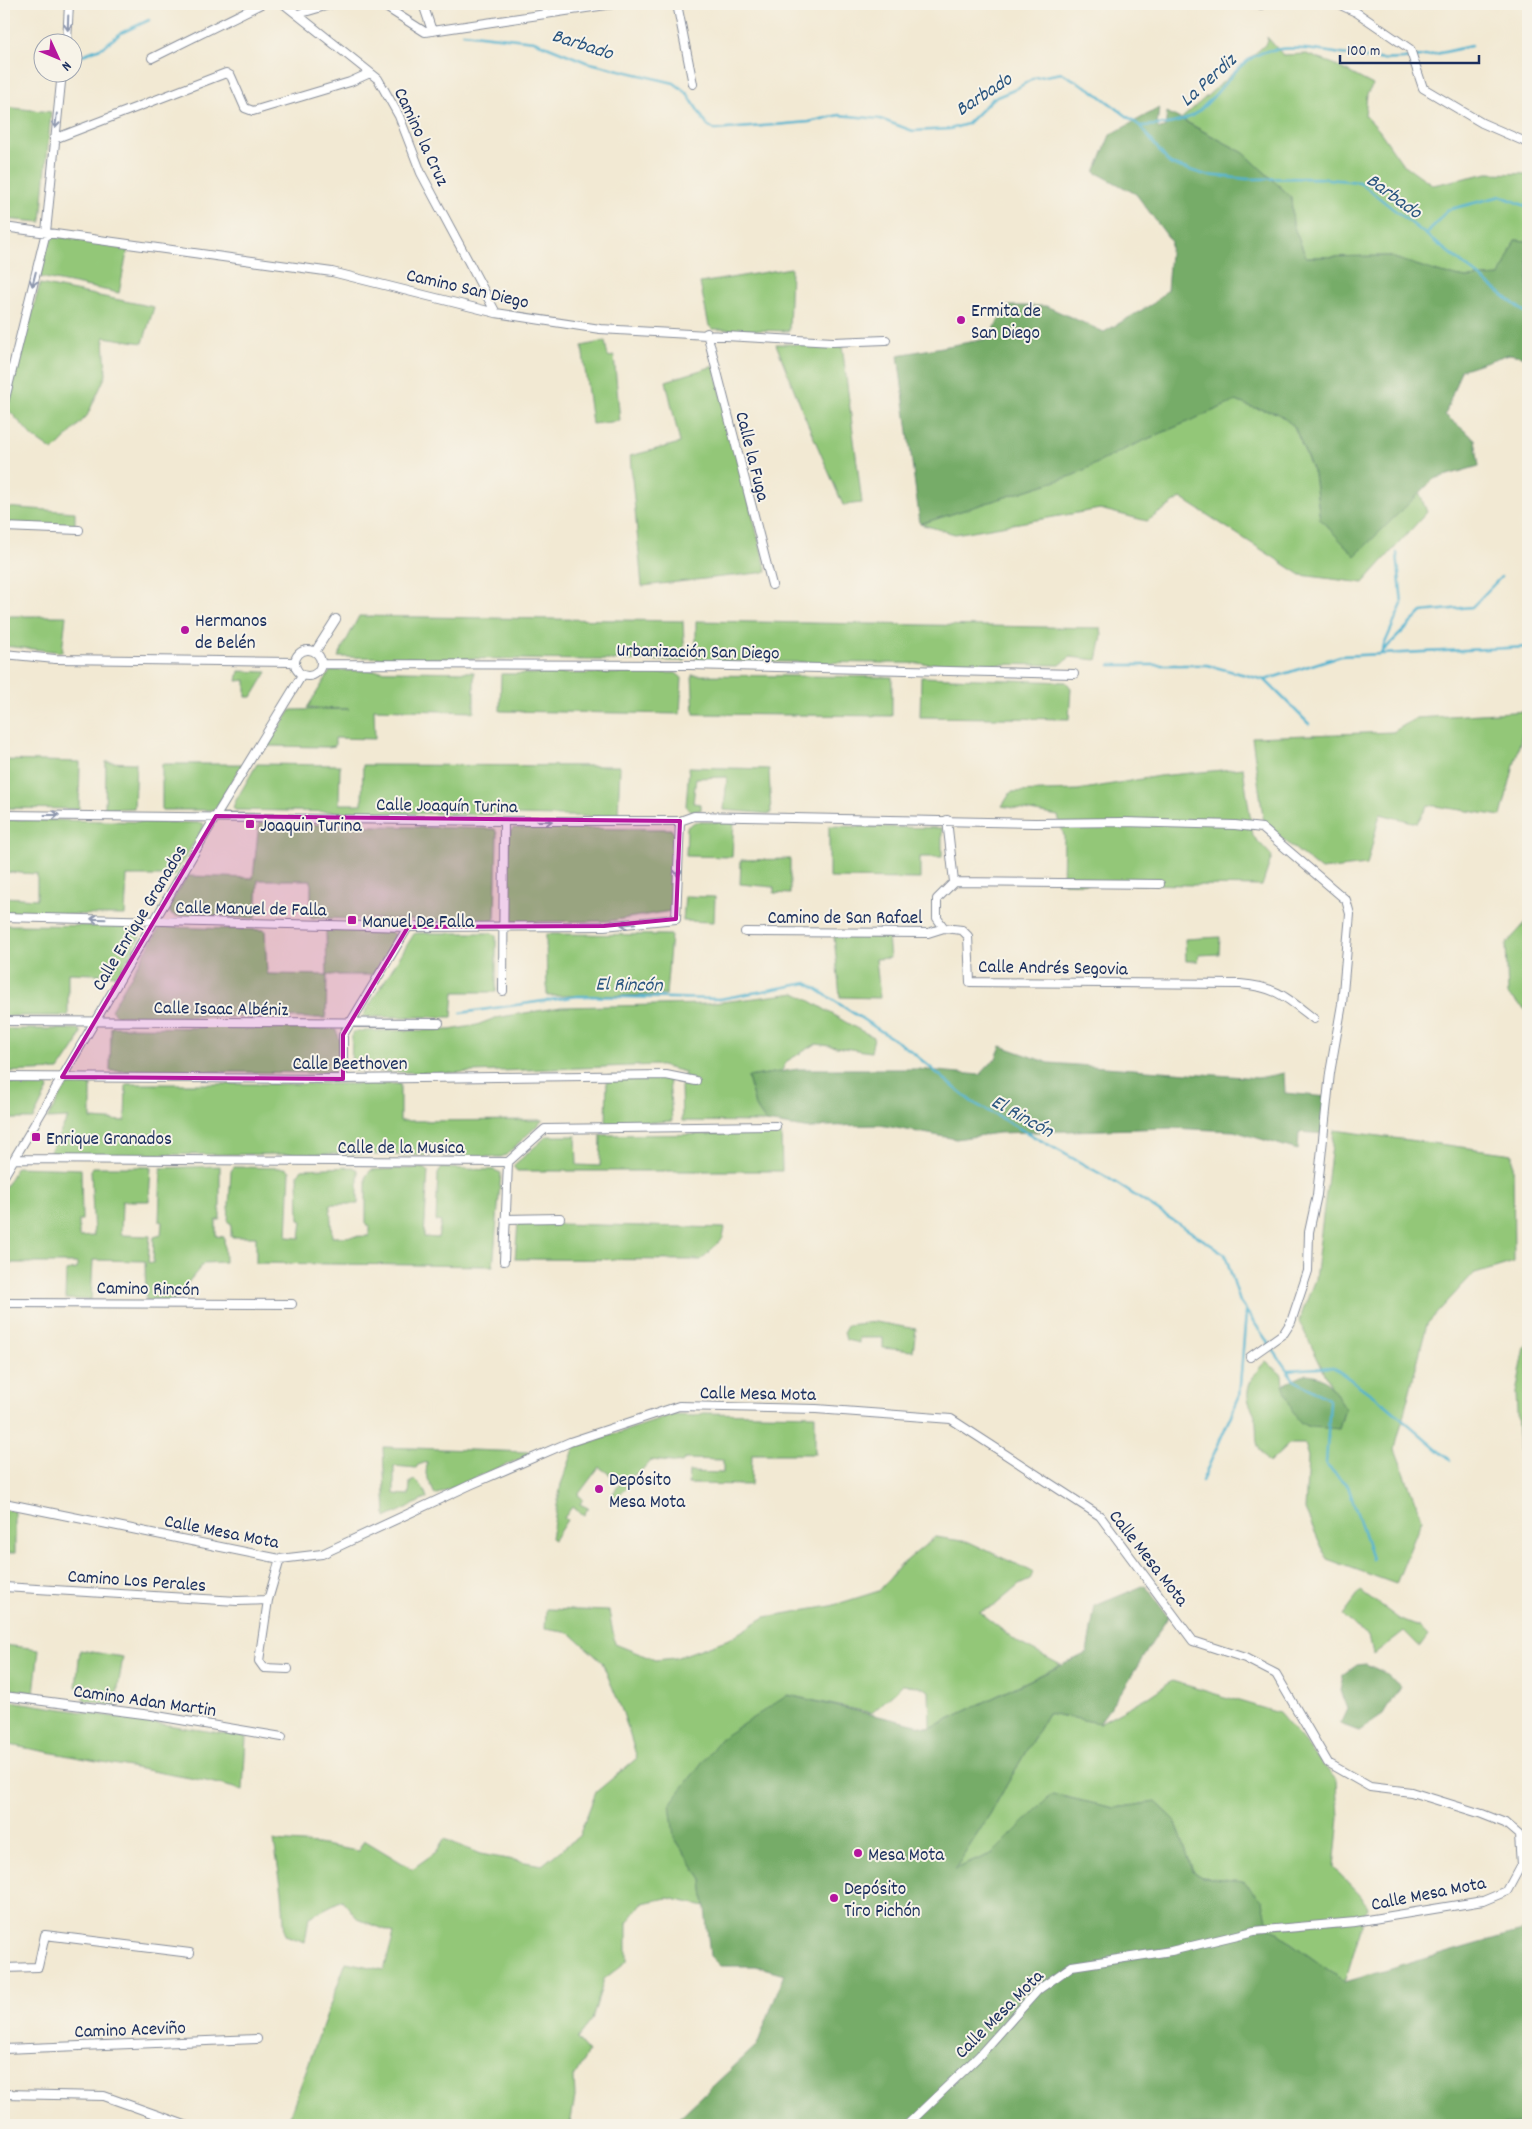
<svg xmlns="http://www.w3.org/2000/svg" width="1532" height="2129" viewBox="0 0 1532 2129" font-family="Dekko,sans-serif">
<rect width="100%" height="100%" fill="#f7f3e8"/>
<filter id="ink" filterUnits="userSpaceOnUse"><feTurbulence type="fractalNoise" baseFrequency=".02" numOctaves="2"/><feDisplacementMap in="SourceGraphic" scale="10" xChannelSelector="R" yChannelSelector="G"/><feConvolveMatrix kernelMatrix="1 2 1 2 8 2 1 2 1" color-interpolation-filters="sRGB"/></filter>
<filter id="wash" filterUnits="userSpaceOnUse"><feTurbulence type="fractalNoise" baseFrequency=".0096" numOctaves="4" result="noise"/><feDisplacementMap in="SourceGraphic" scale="20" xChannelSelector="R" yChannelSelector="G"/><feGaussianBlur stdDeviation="1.12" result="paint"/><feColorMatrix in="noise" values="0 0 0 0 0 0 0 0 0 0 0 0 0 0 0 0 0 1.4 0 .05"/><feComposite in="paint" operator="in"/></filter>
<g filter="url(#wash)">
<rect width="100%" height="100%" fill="#f2e9d3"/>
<!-- green -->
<path fill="#93c778" stroke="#577b6b" d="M1267,37L1283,55L1306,54L1331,63L1373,85L1367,94L1365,115L1379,130L1402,163L1433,185L1488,173L1528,174V241L1515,240L1501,276L1466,278L1441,273L1388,256L1306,257L1293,225L1291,197L1244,153L1181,119L1268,42Z
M4,107L51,112L41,222L4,219Z
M48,235L128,248L119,293L40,277Z
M791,268L789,331L713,329L709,326L700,283Z
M40,284L154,307L143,343L104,337L106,375L87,416L53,451L33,437L6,407Z
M605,341L608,357L614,356L620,421L592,424L582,346Z
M776,344L842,345L862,503L843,505L807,422Z
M714,366L767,572L642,586L630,456L680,443L666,381Z
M1236,401L1251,407L1277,413L1294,426L1314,474L1320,519L1355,555L1419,492L1427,512L1363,583L1301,575L1181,498L1147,521L1100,509L955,534L920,524L1072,476L1129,447Z
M4,507L75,512V528L4,525Z
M4,616H66L62,652L4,646Z
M359,616L683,621L685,661L338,657Z
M696,621L1101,628L1102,636L1097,660L1070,657L1060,665L700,661L696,659Z
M331,670L474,672V712L374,709L375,739L335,738V746L328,747L267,746L291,710L349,709L307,708Z
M239,671L267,672L252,697H246V680L237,681Z
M676,673L682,678L680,714L500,711L501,674Z
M692,675L892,677V716L694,714Z
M921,677L1066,682L1071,688L1069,719L920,717Z
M1528,711L1501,816L1428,805L1417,823L1380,814L1367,865L1321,870L1264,824L1252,737L1393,732L1416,718Z
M4,760L80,762L79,809L4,808Z
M106,762L136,763L134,808L105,809Z
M162,764H242L217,807L212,810H162Z
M257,764L340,765L339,804H362L363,765L620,766L618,817L235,810L233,808L235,802Z
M689,767L769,769L771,814L724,810L727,777L696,778L693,803L701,804V810L691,811L686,806Z
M1243,768L1253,836L1272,856L1262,886L1063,883L1064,836L1058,816L1002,806L1011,792L1078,790L1159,776Z
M4,819L203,823L204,826L174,876H127L125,915L16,914L4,913V897L37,899V874L4,872Z
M695,822H734L732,857L686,856L687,827Z
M259,823L495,829L497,834L495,918L493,921L311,918V880H258L256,918L175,916L170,913L169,906L188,876L253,878Z
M829,826L942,828V857H920V879L829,878Z
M513,828L671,829L674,834L671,911L609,921L514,922L510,919L506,911L509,835Z
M790,859V894L774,893V887L740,884L741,860Z
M685,896L715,897L714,922L683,921Z
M1528,920V1012L1508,995L1506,944Z
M4,925L135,926L139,931L140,937L118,975L68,973V1016H4Z
M163,927L265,930L267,974L327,975L326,930L389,931L395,935V941L372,975H327L326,1018L117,1016L111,1010L159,929Z
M418,933H491L496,935V992H454L452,1017H362L414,934Z
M546,934L671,935L666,995L547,996Z
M834,937H888L890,958L876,959L880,998L840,997Z
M1220,937L1219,954L1199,955L1198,961H1186L1185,939Z
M796,993C823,1007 847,1025 874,1037L871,1052L816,1044L787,1061L781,1072L748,1077L755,1106L766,1122L682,1121L681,1087L685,1072L657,1065L447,1073L352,1071L351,1069L352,1033L358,1031L450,1030L477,1025L495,1018L561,1007L706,1004Z
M111,1027L335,1029C342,1039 343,1062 337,1072L330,1073L110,1071Z
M4,1029H78L81,1032L77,1043L59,1070L4,1072Z
M607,1076L669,1078L672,1121L606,1125Z
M4,1083H42L49,1087L33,1119H4Z
M72,1084L91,1085V1119L125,1121L126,1084H400V1121L543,1120L506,1155L501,1157L339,1154L48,1155L68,1118L47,1119L66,1087Z
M1334,1130L1513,1154L1514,1262L1472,1275L1427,1324L1395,1449L1422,1519L1396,1584L1327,1559L1305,1510L1308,1457L1304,1444H1289L1269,1463C1251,1442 1259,1439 1255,1416C1254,1411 1250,1406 1249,1402C1244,1386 1256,1371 1266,1361L1282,1375L1283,1385L1300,1422L1309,1427L1321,1426L1339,1429L1345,1408L1334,1392L1299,1321L1315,1279Z
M781,1134L782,1171H517L513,1166L547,1136H576L577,1165L600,1166L601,1135Z
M220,1166V1220H216V1236L224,1237L225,1262L204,1263L173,1301H146L145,1261L93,1260L91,1300L65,1299L66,1271L77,1269V1263H4V1189L17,1167L81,1169L82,1220H79V1237L94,1236L91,1171L92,1167H151L149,1201H122L121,1235L150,1236L148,1262L153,1263L154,1237L161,1235L162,1222L159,1221L161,1168Z
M234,1167L285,1168L290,1171L287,1237L300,1238L302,1221L299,1220L298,1173L302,1169L353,1167L358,1170V1204H330L332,1237L369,1236V1225H366V1176L371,1170L424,1168L428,1171L424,1237L438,1238L441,1222L436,1221L438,1173L441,1168L494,1170L501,1173L493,1266L256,1263V1237H231V1223L228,1222L231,1171Z
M518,1223L725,1228L723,1238L701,1260L515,1259Z
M875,1322L916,1329L913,1351L883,1348V1338H859V1343L846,1340L844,1332L847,1325Z
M1528,1343V1462L1519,1449L1516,1393L1525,1347Z
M704,1413L815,1415V1454H752L751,1485L688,1484L689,1472L723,1473V1460L685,1459L682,1463L651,1460L640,1472L627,1478L626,1484L628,1486L614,1500L611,1496L621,1482L599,1467L578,1495L583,1499L580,1504L588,1508L584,1515L572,1507L564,1518L567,1520L554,1540L551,1538L561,1484L575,1447L674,1415L695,1416Z
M383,1447L528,1452L529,1455L435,1495L426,1474L427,1462L418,1465L416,1468L394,1466V1494L409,1495L410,1482L415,1480L424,1489L427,1498L386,1518Z
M4,1509L15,1511V1553H4Z
M935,1537L969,1542L1033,1572L1030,1580L1019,1585L993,1607L979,1612L1019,1643L1061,1665L930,1728L929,1691L919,1686L902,1685L872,1713L788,1695L674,1837L702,1880L705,1906L668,1898L642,1903L627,1923V1961L604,1979L592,2020L577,2039L588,2052L574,2077L575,2097L570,2125H286L346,1962L384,1970L394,1933L358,1919L342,1900L309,1917L305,1942L285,1935L282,1892L274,1841L318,1844L358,1851L364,1840L412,1869L436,1852L444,1839L480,1854L542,1865L579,1836L596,1792L637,1758L623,1713L602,1662L570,1633L545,1629L546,1609L609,1611L615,1644L655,1660L675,1658L729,1639L765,1617L831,1606L879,1591L900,1566Z
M1361,1591L1399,1619L1419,1627L1428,1636L1420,1647L1404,1631L1373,1655L1369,1636L1356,1628L1343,1615Z
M4,1645L39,1649L34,1693L4,1688Z
M80,1650L123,1657L115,1706L83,1700L84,1689L76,1687Z
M1172,1681L1279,1713L1337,1781L1339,1818L1334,1868L1361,1896L1367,1907L1345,1982L1269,1927L1243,1881L1202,1877L1193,1871L1175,1820L1156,1802L1114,1808L1052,1794L993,1853L955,1869L990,1814L1048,1713L1099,1723L1148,1697Z
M4,1700L246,1737L243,1790L206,1781L4,1744Z"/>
<!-- forest -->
<path fill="#76ac68" stroke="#486e63" d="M1159,108L1157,126L1159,129L1165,128L1167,112L1244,153L1291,197L1293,225L1306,257L1388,256L1441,273L1466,278L1500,276L1515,240L1528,241V357L1509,354L1461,370L1445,415L1475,439L1479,466L1434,479L1355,556L1320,519L1314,474L1294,426L1277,413L1251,407L1236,401L1129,447L1072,476L920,524L898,355L998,337L994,329L1004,309L1009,306H1046L1104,332L1154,303L1167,290L1171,241L1136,194L1095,172L1110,135Z
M1001,1046L1049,1063L1258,1078L1284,1073L1285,1093L1328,1097L1324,1134L1299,1132L1298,1150L1234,1131L1171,1128L998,1133L956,1139L880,1125L825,1126L811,1129L766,1122L755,1106L748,1077L798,1069H917L980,1075L996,1058Z
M1306,1374C1330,1375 1332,1390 1345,1408L1339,1429C1331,1428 1312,1428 1307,1426C1293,1422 1288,1398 1283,1385Z
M1145,1585L1168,1617L1124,1688L1099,1723L1048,1713L990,1814L955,1869L993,1853L1052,1794L1114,1808L1156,1802L1175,1820L1193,1871L1202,1877L1243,1881L1263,1902L1269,1927L1345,1982L1528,1929V2125H671L757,2045L784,1974L756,1966H720L710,1956L702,1880L674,1837L670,1804L720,1739L788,1695L930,1728L1087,1653L1095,1606Z
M1366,1664L1385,1673L1400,1686L1383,1715L1359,1731L1340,1724L1347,1709L1340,1691L1343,1675L1357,1665Z"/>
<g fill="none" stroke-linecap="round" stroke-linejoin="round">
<!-- stream -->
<path stroke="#50b2cf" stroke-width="2.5" d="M463,33L534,41L586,62L674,83L687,93L707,125L715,130L809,122L839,115L880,119L913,131L950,129L967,124L992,99L1014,90L1034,78L1062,73L1092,90L1140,126L1170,164L1206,175L1247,179L1318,178L1359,182L1528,315
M72,59L103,47L121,33L149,20
M1141,126C1160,125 1180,125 1196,113C1221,95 1235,60 1267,51C1298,43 1344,56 1377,59C1409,62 1440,53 1471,46
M1427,234L1447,210L1501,196L1528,207
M1382,650L1402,604L1397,553
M1380,654L1422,612L1472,607L1501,577
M1110,665H1207L1265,680L1340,656L1528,647
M1265,680L1309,724
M461,1013L578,996L720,999L807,983L907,1048L972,1102L1108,1178L1225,1254L1240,1302L1294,1380L1330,1400L1326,1465L1348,1486L1372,1559
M1287,1370L1333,1367L1386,1405L1450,1460
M1202,1481L1239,1397L1246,1313"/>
</g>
</g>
<g filter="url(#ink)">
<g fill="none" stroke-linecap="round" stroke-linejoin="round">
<defs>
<path id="minor" d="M284,4L378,79L399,116L421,173L496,313
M381,4L425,32L613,4
M423,4L432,31
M677,4L693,84
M1260,4L1261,5
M1338,4L1356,12L1410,49L1423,88L1482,123L1528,143
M298,14L332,4
M67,42L69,4
M152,58L261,4
M54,139L226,73L231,76L245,108L253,111L350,82L370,73
M4,227L332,272L496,313L600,329L833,342L886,340
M707,333L772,585
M4,403L46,232L62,72
M4,527L79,530
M295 663a13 13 0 1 1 26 0a13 13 0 1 1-26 0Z
M315,652L336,619
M4,654L55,659L295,662
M322,664L689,665L1074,674
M4,815L504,821H680L694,816L1035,823L1123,822L1235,825L1262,828L1346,900L1350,914L1342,1004L1330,1073L1317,1195L1309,1232L1308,1271L1291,1322L1284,1333L1250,1357
M947,820L954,882L937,899V918L944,928L962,930L968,936L970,982L1240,984C1277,987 1286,997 1314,1019
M954,882L1160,884
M4,917L408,927L604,926L676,919L680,821
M745,932L928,933L944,928
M503,991L504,821
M4,1021L439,1023
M4,1077L343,1079L666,1075L696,1081
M343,1079V1035L408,927
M14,1159L508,1162L545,1129L776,1126
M4,1176L216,816L302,675
M505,1219L560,1218
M504,1261L508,1162
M4,1303L292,1304
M4,1503L280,1559L322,1554L470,1485L570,1442L679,1406L816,1409L951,1419L1100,1516L1193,1641L1245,1658L1276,1674L1328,1763L1370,1787L1411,1792L1482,1814L1505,1823L1519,1835L1521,1865L1507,1891L1483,1901L1446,1907L1355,1922L1254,1931L1171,1951L1072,1966L1038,1990L979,2056L907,2125
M280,1559L268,1600L259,1661L264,1668L288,1669
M4,1587L237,1601L268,1600
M4,1696L151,1715L282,1737
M4,1968L38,1967L45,1935L190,1953
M4,2049L257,2039
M4,2094L104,2096L185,2125"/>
</defs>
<!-- minor casing -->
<use href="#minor" stroke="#868c98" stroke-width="10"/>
<!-- minor -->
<use href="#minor" stroke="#fff" stroke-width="8"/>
</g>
<!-- one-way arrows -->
<defs><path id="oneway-shaft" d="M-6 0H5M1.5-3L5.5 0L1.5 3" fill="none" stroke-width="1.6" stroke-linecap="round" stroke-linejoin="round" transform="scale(1.25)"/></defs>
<g stroke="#8d97ae">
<use href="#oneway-shaft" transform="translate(68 23) rotate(92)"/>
<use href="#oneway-shaft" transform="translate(56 121) rotate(96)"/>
<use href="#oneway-shaft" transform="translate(34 279) rotate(104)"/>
<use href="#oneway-shaft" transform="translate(52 815)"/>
<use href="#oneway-shaft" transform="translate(545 821)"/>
<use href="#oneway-shaft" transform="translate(678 869) rotate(92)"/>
<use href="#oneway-shaft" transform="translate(98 919) rotate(-178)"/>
<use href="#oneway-shaft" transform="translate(628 924) rotate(174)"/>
</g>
</g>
<!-- marked area -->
<path fill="#b5179e" fill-opacity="0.2" stroke="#b5179e" stroke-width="4" stroke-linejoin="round" d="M216,816L680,821L676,919L604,926L408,927L343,1035V1079L62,1077Z"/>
<!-- markers -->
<g fill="#b5179e" stroke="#f7f3e8" stroke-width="2">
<circle cx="961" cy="320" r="5"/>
<circle cx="185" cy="630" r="5"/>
<rect x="245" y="819" width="10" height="10" rx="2.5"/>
<rect x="347" y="915" width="10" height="10" rx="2.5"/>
<rect x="31" y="1132" width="10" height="10" rx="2.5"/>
<circle cx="599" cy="1489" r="5"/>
<circle cx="858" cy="1853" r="5"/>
<circle cx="834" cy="1898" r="5"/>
</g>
<g text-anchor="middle" stroke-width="4" stroke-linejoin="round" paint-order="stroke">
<!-- street labels -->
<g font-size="19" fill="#1b2f5e" stroke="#f7f3e8">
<text transform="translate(423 136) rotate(65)" y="7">Camino la Cruz</text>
<text transform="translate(468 287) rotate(13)" y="7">Camino San Diego</text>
<text transform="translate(754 456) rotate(76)" y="7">Calle la Fuga</text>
<text transform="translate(698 650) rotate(1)" y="7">Urbanización San Diego</text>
<text transform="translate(447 804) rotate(1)" y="7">Calle Joaquín Turina</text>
<text transform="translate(251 907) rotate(1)" y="7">Calle Manuel de Falla</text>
<text x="845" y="923">Camino de San Rafael</text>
<text transform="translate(138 917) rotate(-59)" y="7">Calle Enrique Granados</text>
<text transform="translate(1053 966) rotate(1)" y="7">Calle Andrés Segovia</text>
<text transform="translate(221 1007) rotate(1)" y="7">Calle Isaac Albéniz</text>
<text x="350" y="1069">Calle Beethoven</text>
<text x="401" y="1153">Calle de la Musica</text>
<text transform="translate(148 1287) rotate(1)" y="7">Camino Rincón</text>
<text transform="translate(758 1392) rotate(1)" y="7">Calle Mesa Mota</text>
<text transform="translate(222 1530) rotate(11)" y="7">Calle Mesa Mota</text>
<text transform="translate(1150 1557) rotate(52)" y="7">Calle Mesa Mota</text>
<text transform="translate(137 1579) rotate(4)" y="7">Camino Los Perales</text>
<text transform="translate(145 1699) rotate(8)" y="7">Camino Adan Martin</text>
<text transform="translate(1428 1892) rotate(-11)" y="7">Calle Mesa Mota</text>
<text transform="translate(998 2013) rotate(-45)" y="7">Calle Mesa Mota</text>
<text transform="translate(130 2028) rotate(-2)" y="7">Camino Aceviño</text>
</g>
<!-- poi labels -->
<g font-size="19" fill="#1b2f5e" stroke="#f7f3e8" text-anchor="start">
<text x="971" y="316">Ermita de<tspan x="971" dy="22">San Diego</tspan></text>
<text x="195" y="626">Hermanos<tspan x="195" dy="22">de Belén</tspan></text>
<text x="260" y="831">Joaquin Turina</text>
<text x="362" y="927">Manuel De Falla</text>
<text x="46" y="1144">Enrique Granados</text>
<text x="609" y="1485">Depósito<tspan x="609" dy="22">Mesa Mota</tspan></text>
<text x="868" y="1860">Mesa Mota</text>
<text x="844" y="1894">Depósito<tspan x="844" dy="22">Tiro Pichón</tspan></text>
</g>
<!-- water labels -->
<g font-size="20" font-style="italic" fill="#2b5680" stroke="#f7f3e8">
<text transform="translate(583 43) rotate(18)" y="7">Barbado</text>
<text transform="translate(1207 79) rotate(-42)" y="7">La Perdiz</text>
<text transform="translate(983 93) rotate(-33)" y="7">Barbado</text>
<text transform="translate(1395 195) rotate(36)" y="7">Barbado</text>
<text transform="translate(629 983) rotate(1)" y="7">El Rincón</text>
<text transform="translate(1023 1115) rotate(29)" y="7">El Rincón</text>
</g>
</g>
<!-- margin -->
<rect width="1532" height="2129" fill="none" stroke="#f7f3e8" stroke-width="20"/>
<!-- north arrow -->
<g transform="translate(58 58) rotate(134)"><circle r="24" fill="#f7f3e8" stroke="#9fa5b1"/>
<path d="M0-4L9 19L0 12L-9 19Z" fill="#b5179e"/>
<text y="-8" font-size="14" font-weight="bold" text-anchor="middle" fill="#1b2f5e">N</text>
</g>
<!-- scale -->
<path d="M1340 55v8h139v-8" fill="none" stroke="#1b2f5e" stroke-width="2.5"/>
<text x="1347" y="55" font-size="15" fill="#1b2f5e" stroke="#f7f3e8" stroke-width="4" paint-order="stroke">100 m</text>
</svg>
